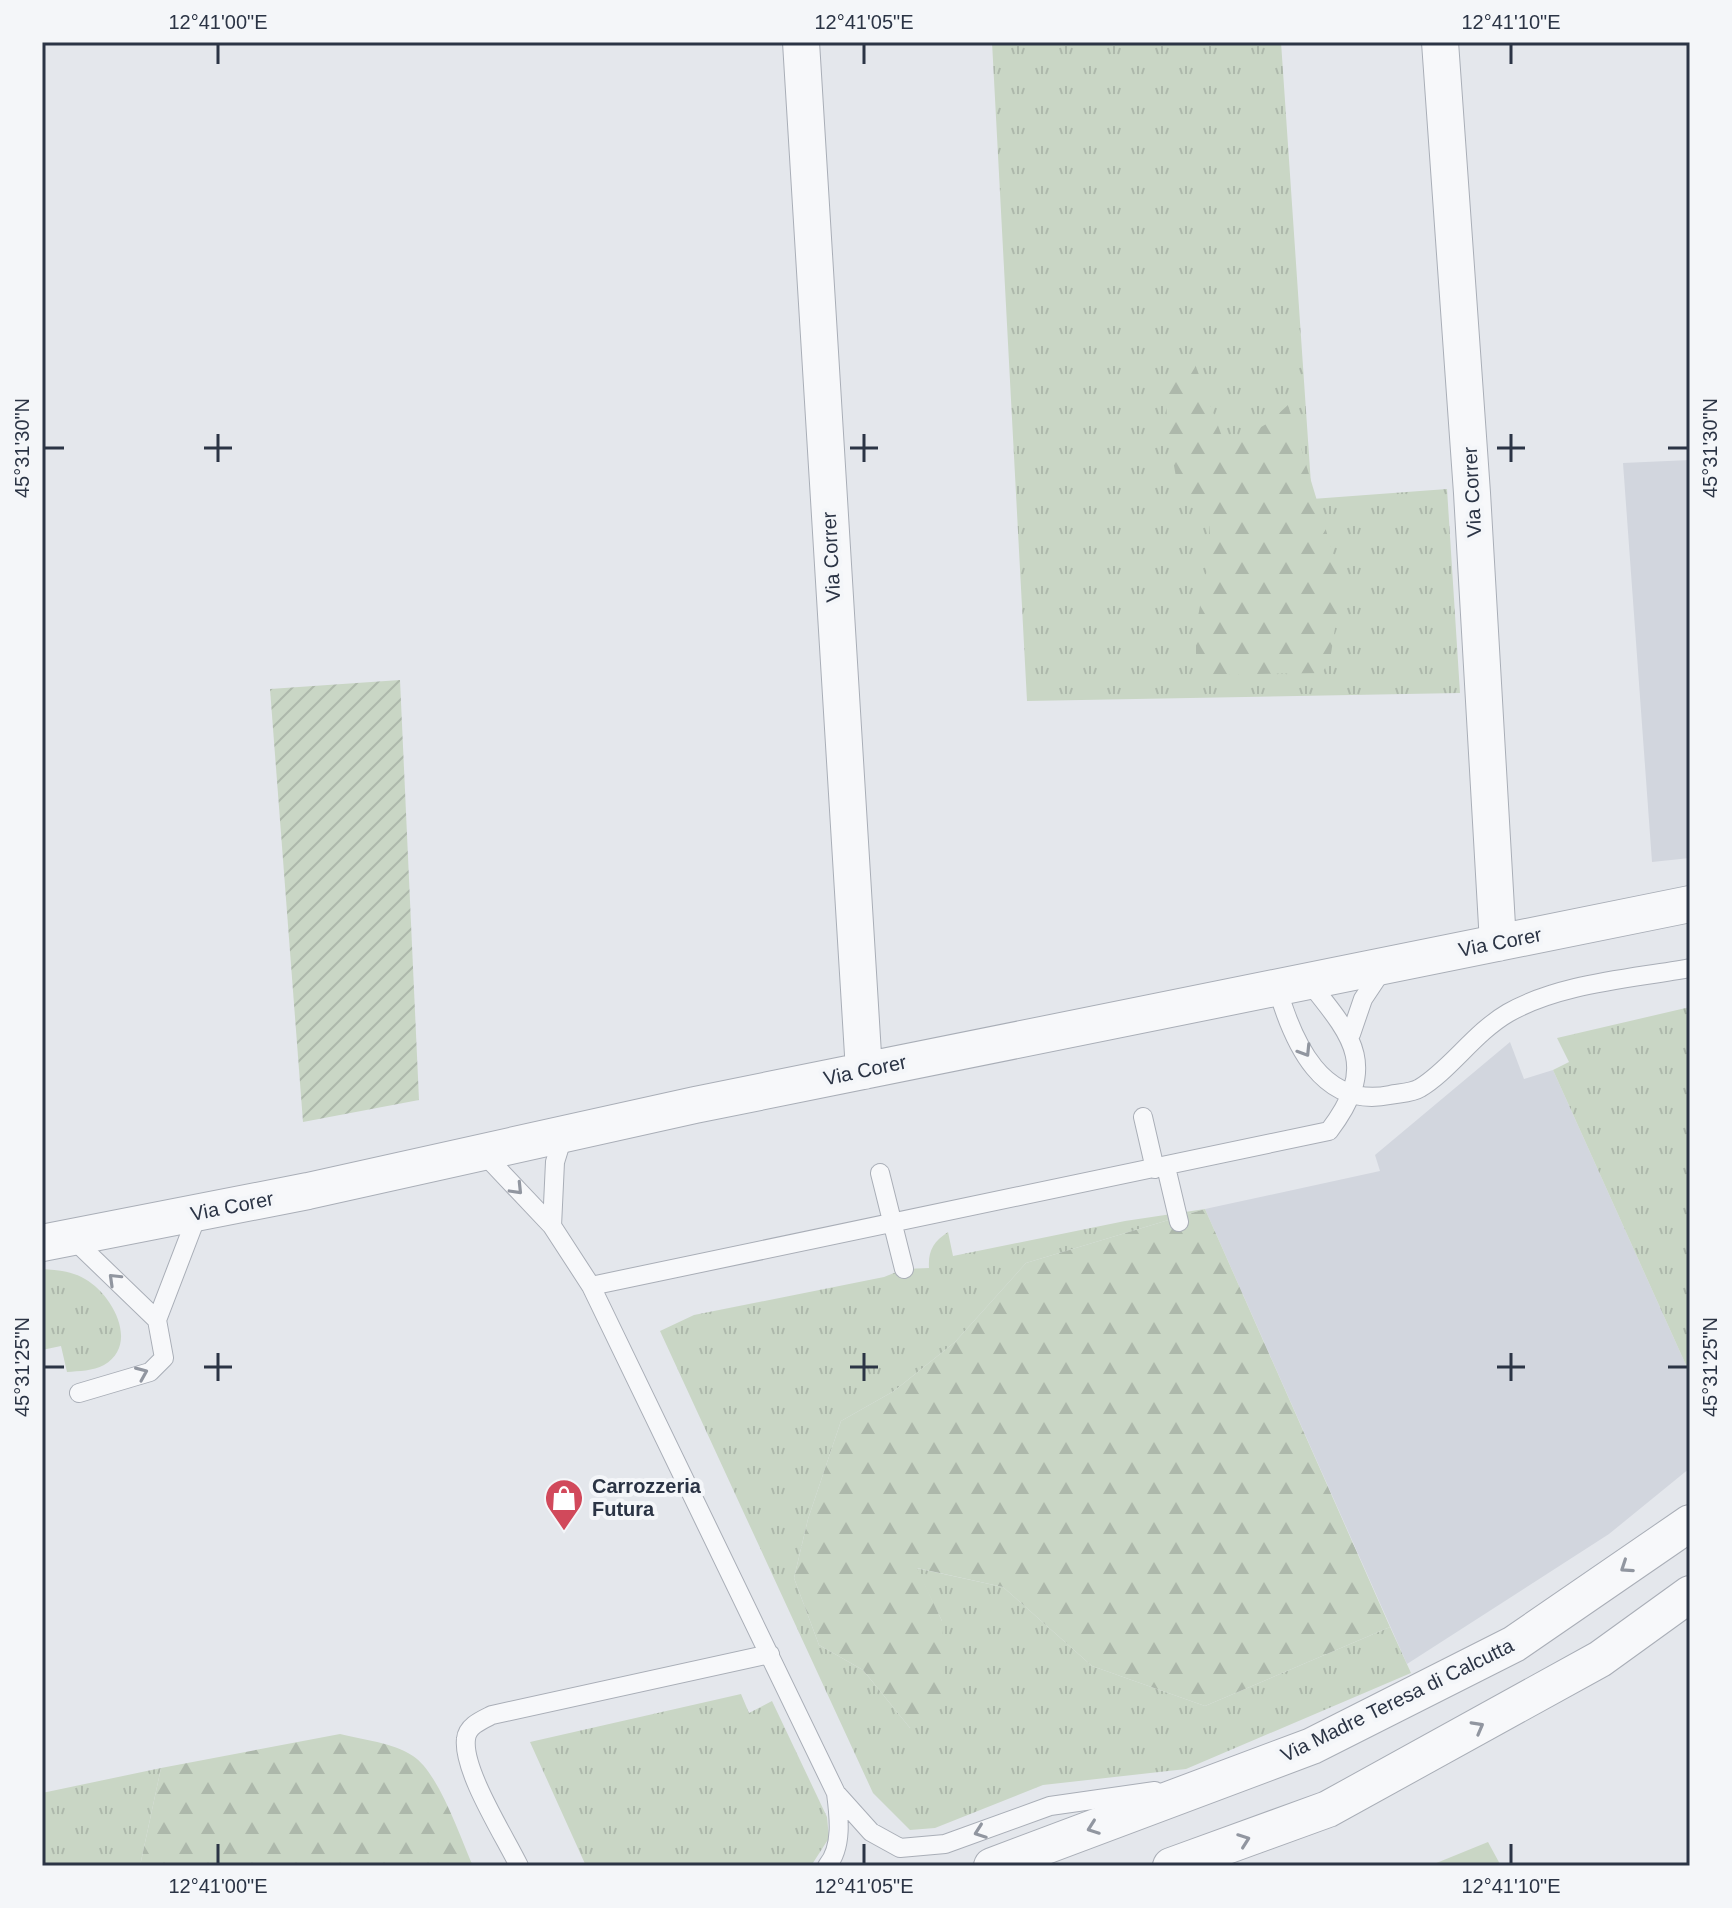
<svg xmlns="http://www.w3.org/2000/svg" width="1732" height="1908" viewBox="0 0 1732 1908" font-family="Arial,sans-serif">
<defs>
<pattern id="grass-tufts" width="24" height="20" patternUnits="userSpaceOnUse" patternTransform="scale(2)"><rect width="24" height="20" fill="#c9d6c5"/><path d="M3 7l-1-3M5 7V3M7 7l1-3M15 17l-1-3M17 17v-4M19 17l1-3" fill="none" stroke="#adb8ab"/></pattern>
<pattern id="forest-firs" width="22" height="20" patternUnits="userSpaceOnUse" patternTransform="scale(2)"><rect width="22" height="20" fill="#c9d6c5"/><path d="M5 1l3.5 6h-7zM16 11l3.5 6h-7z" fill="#adb8ab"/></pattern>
<pattern id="garden-furrows" width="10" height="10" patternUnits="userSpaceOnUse" patternTransform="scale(2)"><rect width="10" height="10" fill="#c9d6c5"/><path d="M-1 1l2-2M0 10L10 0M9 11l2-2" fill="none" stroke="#adb8ab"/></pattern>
</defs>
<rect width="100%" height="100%" fill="#e4e7ec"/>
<!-- built -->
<path fill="#d2d6de" d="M1690,460V858L1652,862L1623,463Z
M1510,1042L1524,1079L1553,1070L1690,1374V1468L1609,1534L1407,1664L1205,1209L1380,1171L1375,1155Z"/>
<!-- grass -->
<path fill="url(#grass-tufts)" d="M992,42H1281L1312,499L1447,489L1460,693L1027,701Z
M1690,1007V1374L1553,1070L1569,1062L1557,1038Z
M1205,1209L1026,1263L955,1342L894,1391L841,1421L808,1519L794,1578L819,1645L863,1670L910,1728L942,1621L916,1568L1003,1587L1092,1666L1205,1706L1390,1627L1411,1673L1186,1769L1043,1785L935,1828L910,1830L873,1793L660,1331L694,1315L884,1277L904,1269L929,1268C928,1251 933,1242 948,1232L953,1256L1125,1221Z
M42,1269C56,1270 72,1271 85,1279C112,1294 140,1344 104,1365C93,1371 79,1371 67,1372L61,1346L42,1350Z
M741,1694L749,1713L772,1701L827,1817L829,1838L811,1866H586L530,1742Z
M161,1768L140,1866H42V1793Z"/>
<!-- forest -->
<path fill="url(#forest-firs)" d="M1192,356L1226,447L1268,423L1288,405L1342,583L1330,660L1322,673L1196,675V627L1211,548L1208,511L1177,483L1167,425L1166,384Z
M1205,1209L1390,1627L1205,1706L1092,1666L1003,1587L917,1568L942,1621L947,1705L910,1728L863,1670L819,1645L794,1578L808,1519L841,1421L894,1391L955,1342L1026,1263Z
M340,1734C363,1740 392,1742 413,1756C439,1773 460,1837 473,1866H140L161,1768Z"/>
<!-- garden -->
<path fill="url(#garden-furrows)" d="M400,680L419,1100L303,1122L270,689Z"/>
<!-- pitch -->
<path fill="#c9d6c5" d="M1488,1842L1501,1866H1429Z"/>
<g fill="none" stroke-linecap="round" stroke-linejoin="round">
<defs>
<path id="service" d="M1277,987C1293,1043 1322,1109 1390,1095C1399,1093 1412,1093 1420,1088C1449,1071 1475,1032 1508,1013C1561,983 1631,979 1690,968
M1351,1034L1363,999L1385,966
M1143,1117L1155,1169
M482,1152L552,1226L591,1286L836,1793L871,1832L900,1848L945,1844L1050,1806L1155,1791
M1166,1167L1179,1222
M880,1173L904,1269
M552,1226L555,1162L564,1133
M72,1238L157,1320L164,1358L150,1372L79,1393
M591,1286L1329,1131C1379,1065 1353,1037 1308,981
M157,1320L198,1213
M519,1866C505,1837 462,1770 466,1739C467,1726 482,1720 492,1715L770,1654
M827,1866C843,1847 839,1816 836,1793"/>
<path id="minor" d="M801,42L864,1071
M1440,42L1472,493L1498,943
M42,1243L308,1191L695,1105L1690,904
M992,1866L1312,1746L1514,1644L1690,1523
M1171,1866L1328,1809L1600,1659L1690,1594"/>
</defs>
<!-- service casing -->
<use href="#service" stroke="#a9aeb7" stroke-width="20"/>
<!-- minor casing -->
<use href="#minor" stroke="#a9aeb7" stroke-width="38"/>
<!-- service -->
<use href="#service" stroke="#f7f8fa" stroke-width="18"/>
<!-- minor -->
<use href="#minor" stroke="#f7f8fa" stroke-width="36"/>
</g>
<!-- one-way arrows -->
<defs><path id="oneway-chevron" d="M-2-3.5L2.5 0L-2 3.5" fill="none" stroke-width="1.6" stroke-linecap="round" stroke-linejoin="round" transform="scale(2)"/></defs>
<g stroke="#9196a0">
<use href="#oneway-chevron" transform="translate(1305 1051) rotate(58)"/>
<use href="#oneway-chevron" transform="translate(517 1189) rotate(46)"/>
<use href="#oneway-chevron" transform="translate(114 1279) rotate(-136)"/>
<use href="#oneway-chevron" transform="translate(142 1373) rotate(-23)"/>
<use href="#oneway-chevron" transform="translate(1626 1567) rotate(146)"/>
<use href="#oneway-chevron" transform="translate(1478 1727) rotate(-29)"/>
<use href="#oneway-chevron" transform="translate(1093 1828) rotate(160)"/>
<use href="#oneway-chevron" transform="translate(980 1832) rotate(160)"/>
<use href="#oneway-chevron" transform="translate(1244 1840) rotate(-20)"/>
</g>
<!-- ticks -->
<path fill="none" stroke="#2b3445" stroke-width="3" d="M218,44V64M864,44V64M1511,44V64M218,434V462M864,434V462M1511,434V462M44,448H64M204,448H232M850,448H878M1497,448H1525M1668,448H1688M218,1353V1381M864,1353V1381M1511,1353V1381M44,1367H64M204,1367H232M850,1367H878M1497,1367H1525M1668,1367H1688M218,1844V1864M864,1844V1864M1511,1844V1864"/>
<!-- icons -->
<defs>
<symbol id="shop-pin" viewBox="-11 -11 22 30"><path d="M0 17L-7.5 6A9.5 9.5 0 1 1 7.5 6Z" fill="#d1495b" stroke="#f4f6f9"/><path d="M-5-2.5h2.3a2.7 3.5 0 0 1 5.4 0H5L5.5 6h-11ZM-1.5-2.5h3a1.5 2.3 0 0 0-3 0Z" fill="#fff"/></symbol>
</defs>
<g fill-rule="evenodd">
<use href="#shop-pin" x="542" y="1476" width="44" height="60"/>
</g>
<g text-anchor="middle" stroke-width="8" stroke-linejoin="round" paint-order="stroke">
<!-- street labels -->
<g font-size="20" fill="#2b3445" stroke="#f4f6f9">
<text transform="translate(1472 492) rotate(-93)" y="7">Via Correr</text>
<text transform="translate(831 557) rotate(-93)" y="7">Via Correr</text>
<text transform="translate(1500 942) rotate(-11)" y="7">Via Corer</text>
<text transform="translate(865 1070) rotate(-12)" y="7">Via Corer</text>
<text transform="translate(232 1206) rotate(-11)" y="7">Via Corer</text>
<text transform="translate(1397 1700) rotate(-26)" y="7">Via Madre Teresa di Calcutta</text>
</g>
<!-- poi labels -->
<g font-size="20" font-weight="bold" fill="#2b3445" stroke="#f4f6f9" text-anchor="start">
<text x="592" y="1493">Carrozzeria<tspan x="592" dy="23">Futura</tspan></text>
</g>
</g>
<!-- border -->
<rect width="1732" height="1908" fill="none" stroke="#f4f6f9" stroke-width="88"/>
<rect x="44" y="44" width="1644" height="1820" fill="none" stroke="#2b3445" stroke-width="3"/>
<g font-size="20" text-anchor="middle" fill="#2b3445">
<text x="218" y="29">12°41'00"E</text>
<text x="864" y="29">12°41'05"E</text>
<text x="1511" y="29">12°41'10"E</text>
<text transform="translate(22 448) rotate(-90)" y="7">45°31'30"N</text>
<text transform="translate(1710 448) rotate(-90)" y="7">45°31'30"N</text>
<text transform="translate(22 1367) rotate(-90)" y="7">45°31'25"N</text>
<text transform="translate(1710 1367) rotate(-90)" y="7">45°31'25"N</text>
<text x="218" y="1893">12°41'00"E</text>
<text x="864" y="1893">12°41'05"E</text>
<text x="1511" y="1893">12°41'10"E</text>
</g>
</svg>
